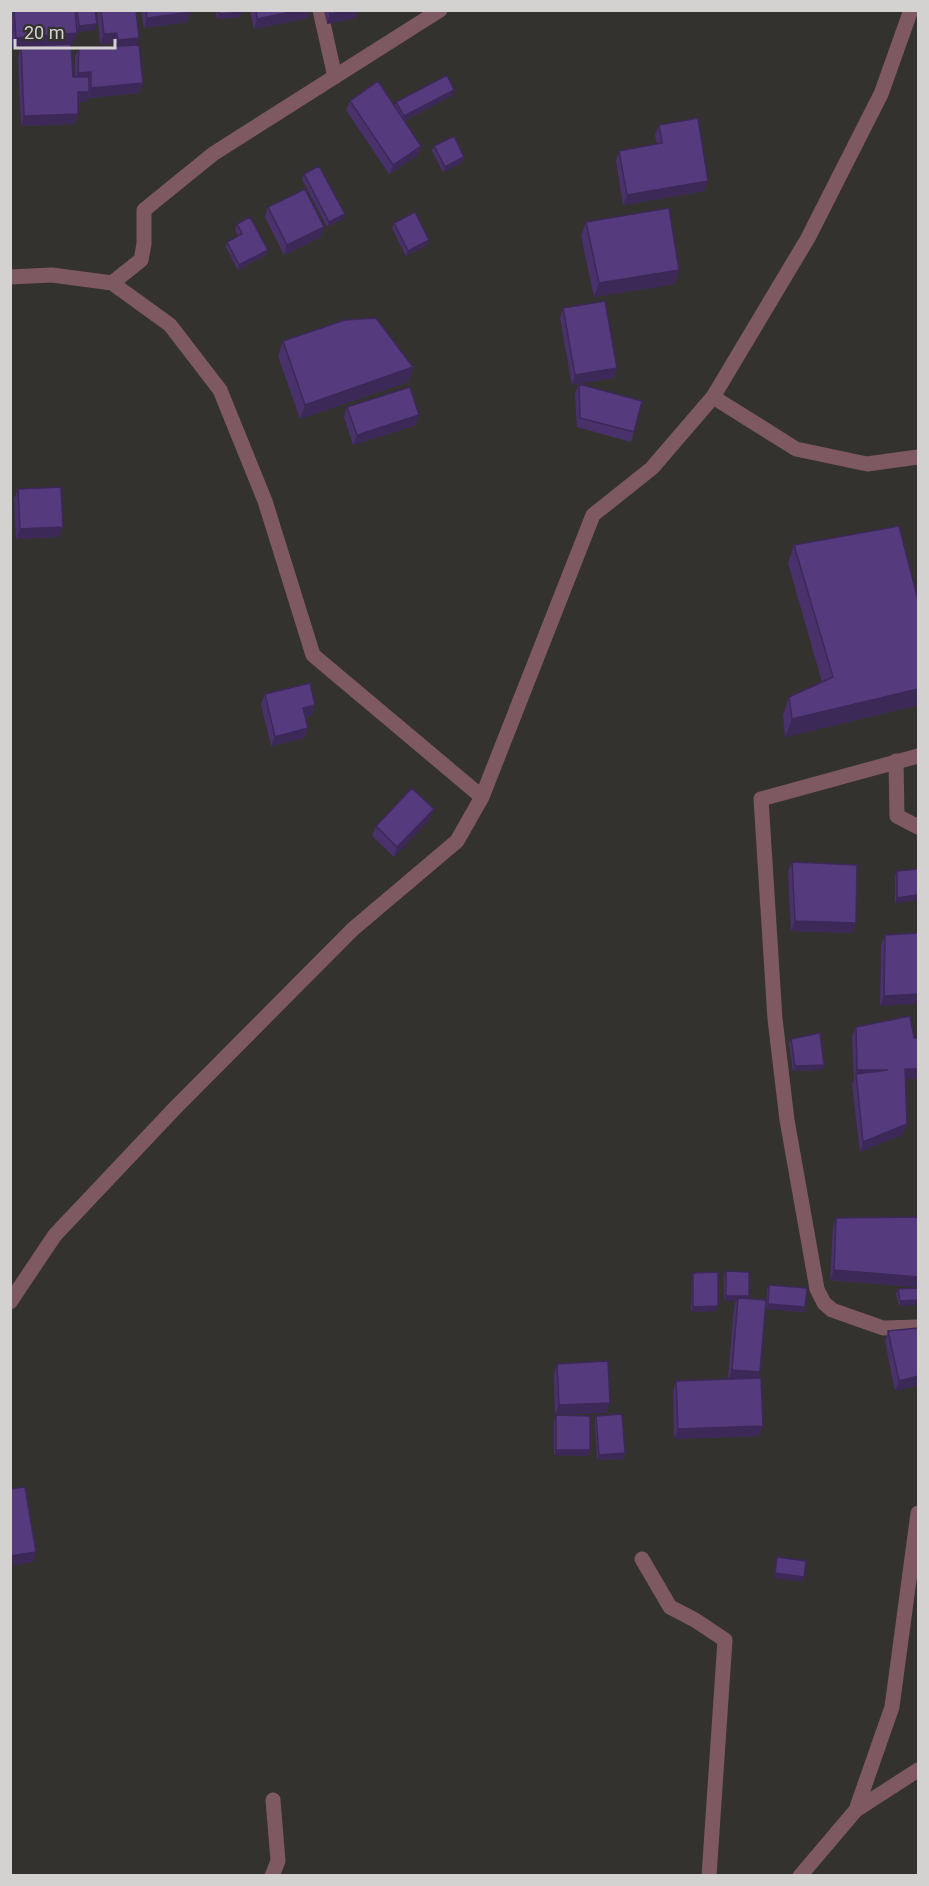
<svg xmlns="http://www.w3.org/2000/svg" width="929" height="1886" viewBox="0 0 929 1886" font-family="Roboto,sans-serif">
<rect width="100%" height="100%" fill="#33322f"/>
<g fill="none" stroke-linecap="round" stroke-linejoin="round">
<!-- minor -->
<path stroke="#7e5962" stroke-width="15" d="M320,10L335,77
M10,277L52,275L112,283L170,325L220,390L265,501L313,655L482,797
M112,283L141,260L144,244V210L213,154L440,10
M713,397L796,449L867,464L918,457
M918,756L761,799L775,1019L787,1120L817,1289L824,1303L832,1310L883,1328L918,1327
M896,761L897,816L918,827
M10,1302L55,1235L176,1107L353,929L457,841L482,797L593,515L652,468L713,397L808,238L881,94L911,10
M642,1559L670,1607L695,1620L725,1640L709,1876
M856,1810L918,1770
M272,1876L278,1861L273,1800
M800,1876L856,1810L892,1707L918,1513"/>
</g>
<!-- wall -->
<path fill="#49326c" d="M10,10H75L77,33L73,43L49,45L73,77H75V57L79,48L114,46V43L100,44L97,10H136V45L143,83L139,93L88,98V96L86,102H78V114L75,124L21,126L18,56L21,47L12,48Z
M75,10H95V30L77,32Z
M141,10H191L187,22L144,28Z
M216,10H242L240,17L217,19Z
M250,10H310L308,18L254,29Z
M324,10H358L355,18L327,24Z
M453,95L404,121L421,146L417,156L389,174L346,110L350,101L395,107L396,102Z
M659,125L704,191L623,205L616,161L619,151L657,144L655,135Z
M434,146L464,157L462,163L443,172L432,151Z
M304,174L345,214L343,219L327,227L302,179Z
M268,207L324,227L320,237L284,255L265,217Z
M586,222L679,270L674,284L594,297L581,236Z
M394,223L429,240L427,245L406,256L392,228Z
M237,224L268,250L266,255L238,270L226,247L227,242L238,236L235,230Z
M563,308L617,368L613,378L572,385L560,318Z
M283,341L413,367L408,382L300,419L278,356Z
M579,384L634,432L631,442L577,427L575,394Z
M347,407L416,425L353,445L344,417Z
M18,489L59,537L16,539L14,499Z
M794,545L918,600V705L785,737L783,715L789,697L822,682L788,563Z
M265,694L312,715L305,717L308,728L304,738L271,746L261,704Z
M430,819L394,857L372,836L376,826Z
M792,862L856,923L852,933L791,931L788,872Z
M897,871L918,900L895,903V876Z
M918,933L880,1006L881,945L885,935Z
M856,1027L918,1079H905L903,1134L860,1152L852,1084L854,1080L852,1037Z
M791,1039L824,1065L822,1070L793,1071L789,1044Z
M918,1217V1287L830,1280L833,1228L836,1218Z
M726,1271L748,1298L758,1378L759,1436L674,1439L673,1391L676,1381L728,1379L734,1307L736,1301H724V1276Z
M693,1273L716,1311L691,1312L692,1278Z
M769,1285L805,1307L804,1312L766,1309L767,1290Z
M918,1288L899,1306L896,1294L898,1289Z
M918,1328V1385L895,1391L885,1341L888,1331Z
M557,1364L606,1413L555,1414L554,1374Z
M556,1415L588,1456L554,1455V1421Z
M596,1416L625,1453L623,1459L597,1460L595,1421Z"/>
<!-- shaded-wall -->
<path fill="#3c2958" d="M300,10H310L308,18L254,29L257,19Z
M349,10H358L355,18L327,24L330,14Z
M191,12L187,22L144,28L147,18Z
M242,12L240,17L217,19L219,14Z
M97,24L95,30L77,32L79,26Z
M77,33L73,43L12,48L16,38Z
M117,33L114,43L100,44L104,34Z
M139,38L136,47L114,50L118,40Z
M91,72L87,82L74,83L78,73Z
M143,83L139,93L88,98L91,88Z
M454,90L453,95L402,122L404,116Z
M78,92H89L86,102H74Z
M78,114L75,124L21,126L24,116Z
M421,146L417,156L389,174L393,165Z
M464,157L462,163L443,172L445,167Z
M708,181L704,191L623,205L627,195Z
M345,214L343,219L327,227L329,222Z
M324,227L320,237L284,255L287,245Z
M429,240L427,245L406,256L408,251Z
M268,250L266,255L238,270L239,265Z
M679,270L674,284L594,297L599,283Z
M413,367L408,382L300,419L305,405Z
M617,368L613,378L572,385L575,375Z
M419,415L416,425L353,445L357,435Z
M63,527L59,537L16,539L20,529Z
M918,689V705L785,737L792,719Z
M315,705L312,715L299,718L303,708Z
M308,728L304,738L271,746L275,737Z
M434,809L430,819L394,857L397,847Z
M918,895V900L895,903L897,898Z
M795,921L856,923L852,933L791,931Z
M918,994V1004L880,1006L884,996Z
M824,1065L822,1070L793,1071L795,1066Z
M905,1069H918V1079H901Z
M857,1070H888L856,1075Z
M907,1124L903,1134L860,1152L863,1142Z
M834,1270L918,1277V1287L830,1280Z
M726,1296H749L747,1301L738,1298L736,1301H724Z
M918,1300V1305L899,1306L900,1301Z
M768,1304L805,1307L804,1312L766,1309Z
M718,1306L716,1311L691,1312L693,1307Z
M732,1370L760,1372L757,1382L728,1380Z
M918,1376V1385L895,1391L899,1381Z
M610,1403L606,1413L555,1414L559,1405Z
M763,1426L759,1436L674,1439L678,1429Z
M556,1450H590L588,1456L554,1455Z
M625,1453L623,1459L597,1460L599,1455Z
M36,1552L33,1562L10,1566V1556Z
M775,1573L804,1577L802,1582L773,1578Z"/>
<!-- building -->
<path fill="#553a7e" stroke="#3c2958" stroke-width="1.5" d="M14,10H75L77,33L16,38Z
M77,10H95L97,24L79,26Z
M101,10H136L139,38L118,40L117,33L104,34Z
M146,10H191V12L147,18Z
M219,10H242V12L219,14Z
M256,10H300L257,19Z
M330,10H349L330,14Z
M71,44L73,77H89V92H78V114L24,116L21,46Z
M139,45L143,83L91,88V72L78,73L79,48Z
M447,75L454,90L404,116L396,102Z
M378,81L421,146L393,165L350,101Z
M698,118L708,181L627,195L619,151L662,143L659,125Z
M454,136L464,157L445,167L434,146Z
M319,166L345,214L329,222L304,174Z
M305,189L324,227L287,245L268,207Z
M669,208L679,270L599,283L586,222Z
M415,212L429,240L408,251L394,223Z
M250,217L268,250L239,265L227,242L242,234L237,224Z
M605,301L617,368L575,375L563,308Z
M376,318L413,367L305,405L283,341L345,320Z
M579,384L642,401L634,432L580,418Z
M410,387L419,415L357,435L347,407Z
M61,487L63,527L20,529L18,489Z
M899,526L918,600V689L792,719L789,697L833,677L794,545Z
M310,683L315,705L303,708L308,728L275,737L265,694Z
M412,788L434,809L397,847L376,826Z
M792,862L857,865L856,923L795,921Z
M918,869V895L897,898V871Z
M918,933V994L884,996L885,935Z
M910,1016L914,1038H918V1069H905L907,1124L863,1142L856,1074L888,1070H857L856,1027Z
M820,1033L824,1065L795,1066L791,1039Z
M918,1217V1277L834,1270L836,1218Z
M726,1271L749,1272V1296H726Z
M718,1272V1306L693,1307V1273Z
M769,1285L807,1288L805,1307L768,1304Z
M918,1288V1300L900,1301L898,1289Z
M738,1298L766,1300L760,1372L732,1370Z
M918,1328V1376L899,1381L888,1331Z
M608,1361L610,1403L559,1405L557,1364Z
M761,1378L763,1426L678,1429L676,1381Z
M622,1414L625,1453L599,1455L596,1416Z
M556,1415L590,1416V1450H556Z
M25,1487L36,1552L10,1556V1489Z
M777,1557L806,1561L804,1577L775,1573Z"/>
<!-- border -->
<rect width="929" height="1886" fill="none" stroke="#d3d2d0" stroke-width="24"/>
<!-- scale -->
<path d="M15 39v9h100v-9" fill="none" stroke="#d3d2d0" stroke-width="3"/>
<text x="24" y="39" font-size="18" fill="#d3d2d0" stroke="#33322f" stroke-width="4.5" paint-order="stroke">20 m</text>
</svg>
